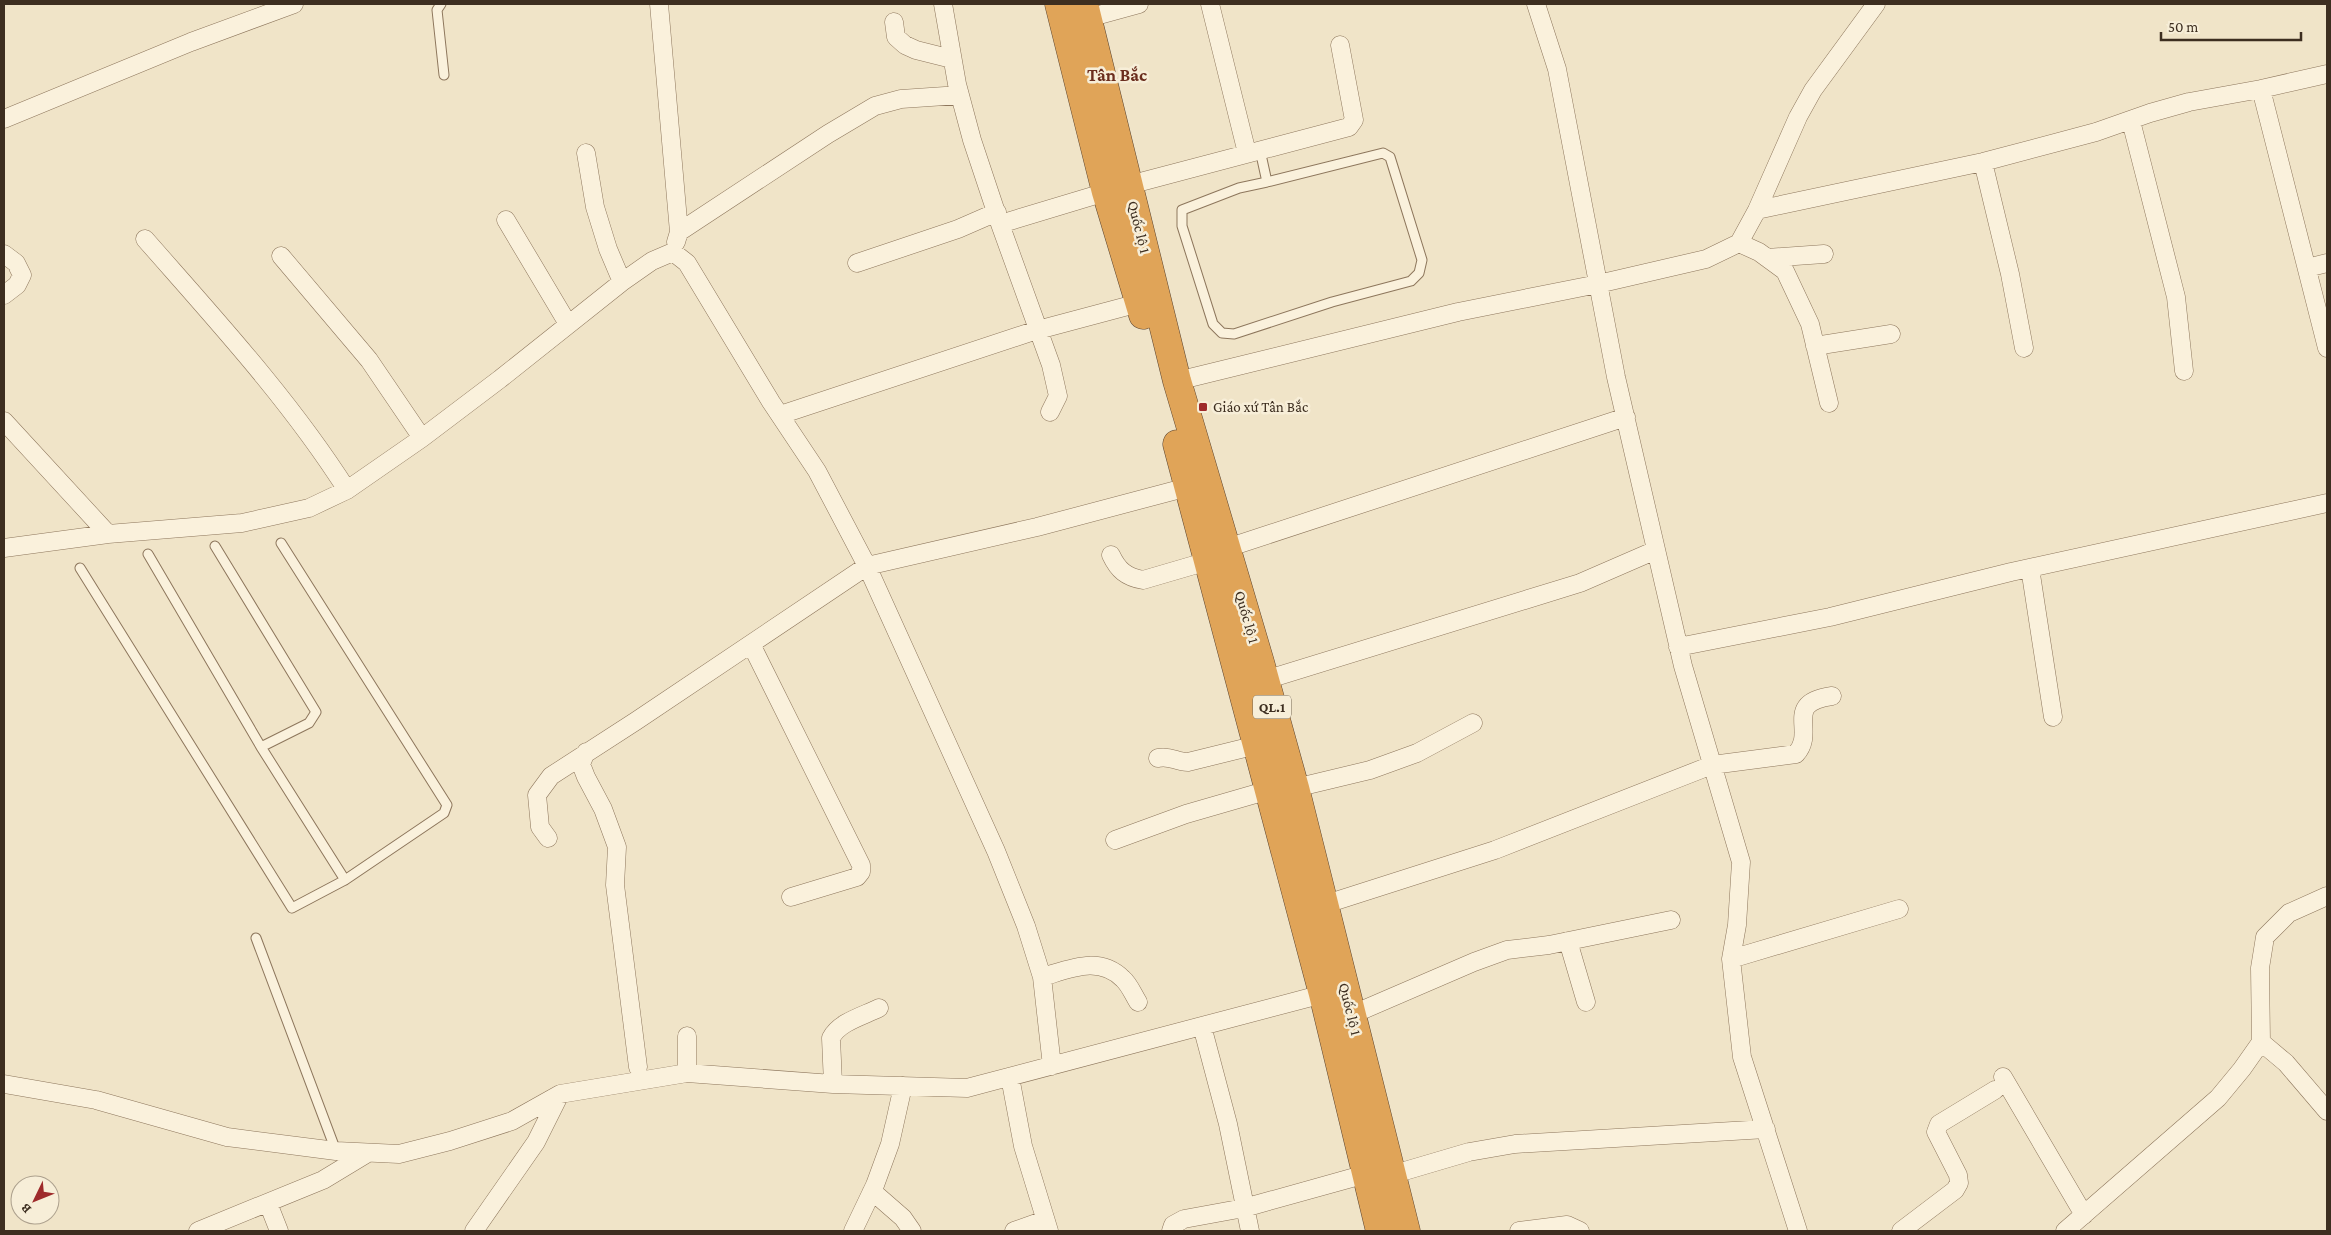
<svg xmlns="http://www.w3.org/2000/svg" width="2331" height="1235" viewBox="0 0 2331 1235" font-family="'Crimson Pro',serif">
<rect width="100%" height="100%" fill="#f0e4c8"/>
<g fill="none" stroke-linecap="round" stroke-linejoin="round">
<defs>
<path id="lane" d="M441,4L437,10L444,75
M1260,150L1267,182L1239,188L1182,210V226L1213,324L1222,333L1234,334L1332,302L1411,281L1419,273L1422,260L1390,157L1383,153L1267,182
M215,546L316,712L309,723L261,747
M148,554L261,747L345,880
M80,568L292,908L345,880L444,813L447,805L281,543
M256,938L336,1151"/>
<path id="street" d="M659,4L679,232L676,242
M943,4L957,84L972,140L1000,224L1051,365L1058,396L1050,412
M1210,4L1247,153
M1536,4L1557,69L1616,377L1683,666L1741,862L1737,925L1731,959L1742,1057L1798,1231
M1088,18L1139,4
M894,22L896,37L905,45L916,50L952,59
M2261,89L2327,74
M4,119L191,42L294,4
M2131,121L2176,297L2184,371
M586,153L595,207L608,249L622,282
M1983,162L2010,274L2024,348
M1129,185L1349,127L1354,120L1340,45
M1757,210L1983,162L2096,132L2150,113L2189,102L2261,89L2327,348
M506,220L568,324
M1000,224L1106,192
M679,232L828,134L875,106L901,99L960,95
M145,239C216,320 289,399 347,490
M1739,243L1759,252L1785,271L1810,324L1829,403
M4,254L16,263L22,275L17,285L4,295
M281,256L369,360L422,438
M1767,258L1824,254
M857,263L958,229L997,212
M2307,268L2327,263
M1815,346L1891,334
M1177,381L1458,312L1598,284L1706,259L1739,243L1757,210L1798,117L1813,90L1876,4
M780,415L1034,331L1139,303
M4,421L108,534
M4,548L108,534L242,523L309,508L347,490L422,438L500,379L622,282L652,261L673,252L687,263L771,402L817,471L867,566L996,851L1026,926L1042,977L1052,1066
M1227,548L1626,417
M1111,555C1118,570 1126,577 1143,580L1208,561
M2030,568L2053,717
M751,644L861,865V872L857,877L791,897
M1678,647L1830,617L2011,572L2327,503
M1265,680L1580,583L1656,550
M586,752L581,764L586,777L603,809L617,847L615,885L638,1067
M1158,758C1170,755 1176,762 1188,762L1257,745
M1295,788L1370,770L1417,753L1473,723
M548,838L540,827L537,795L551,776L636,721L867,566L1037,527L1188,487
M1115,840L1186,814L1269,790
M1323,905L1495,850L1712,765L1796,754C1817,731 1782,703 1832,696
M1568,941L1586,1002
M1731,959L1899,909
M1042,977C1070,969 1099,955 1123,979C1129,984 1133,994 1138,1002
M1351,1015L1474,962L1507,950L1549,945L1671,920
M1202,1026L1228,1124L1250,1231
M2261,1042L2286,1063L2327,1111
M687,1073V1036
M1010,1077L1023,1146L1049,1231
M2003,1077L2084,1215
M4,1084L96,1100L227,1137L336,1151L399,1154L450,1141L512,1121L560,1094L687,1073L833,1084L967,1088L1323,994
M833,1084L831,1038C839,1022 863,1016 879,1008
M1391,1175L1469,1152L1515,1144L1766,1129
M872,1191L903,1218L912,1231
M268,1203L279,1231
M198,1231L323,1180L366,1154
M474,1231L536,1142L560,1094
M853,1231L875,1185L890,1144L903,1086
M1014,1231L1045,1220
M1171,1231L1173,1225L1184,1219L1244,1208L1366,1174
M1519,1231L1567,1225L1580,1231
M1901,1231L1955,1190L1959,1183L1958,1175L1936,1132L1939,1124L1995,1090
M2065,1231L2218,1098L2242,1069L2261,1042L2260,968L2265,937L2289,913L2327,896"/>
<path id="highway" d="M1059,4L1106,192L1143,315
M1084,4L1177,381L1260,662L1295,788L1406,1231
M1177,444L1323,994L1380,1231"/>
</defs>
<!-- lane casing -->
<use href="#lane" stroke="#8d765c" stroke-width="11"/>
<!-- street casing -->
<use href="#street" stroke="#8d765c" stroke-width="19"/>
<!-- highway casing -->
<use href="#highway" stroke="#5b4430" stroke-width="29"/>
<!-- lane -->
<use href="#lane" stroke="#faf1dc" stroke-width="9"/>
<!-- street -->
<use href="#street" stroke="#faf1dc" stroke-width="18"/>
<!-- highway -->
<use href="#highway" stroke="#e0a458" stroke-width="28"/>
</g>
<!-- markers -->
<rect fill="#9e2a2b" stroke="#f7eed8" stroke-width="2" x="1198" y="402" width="10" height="10" rx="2.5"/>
<g text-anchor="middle" stroke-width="5" stroke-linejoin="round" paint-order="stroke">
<!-- shield labels -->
<rect fill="#f7eed8" stroke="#756857" stroke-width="1" x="1253" y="695.5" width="38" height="23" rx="4"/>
<g font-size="14" font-weight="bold" fill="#3d2e20">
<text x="1272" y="712">QL.1</text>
</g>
<!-- street labels -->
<g font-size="15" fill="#3d2e20" stroke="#f7eed8">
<text transform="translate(1139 227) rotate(76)" y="5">Quốc lộ 1</text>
<text transform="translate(1247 617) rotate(74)" y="5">Quốc lộ 1</text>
<text transform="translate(1350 1009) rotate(76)" y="5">Quốc lộ 1</text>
</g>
<!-- poi labels -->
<g font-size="15" fill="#3d2e20" stroke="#f7eed8" text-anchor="start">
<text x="1213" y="412">Giáo xứ Tân Bắc</text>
</g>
<!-- quarter labels -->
<g font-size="18" font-weight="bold" fill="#6b2e1e" stroke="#f7eed8">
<text x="1117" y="81">Tân Bắc</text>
</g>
</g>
<!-- border -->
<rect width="2331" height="1235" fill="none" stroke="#3d2e20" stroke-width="10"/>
<!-- north arrow -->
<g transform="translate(35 1200) rotate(227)"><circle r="24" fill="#f7eed8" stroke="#ada18e"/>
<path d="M0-4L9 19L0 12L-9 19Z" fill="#9e2a2b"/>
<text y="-8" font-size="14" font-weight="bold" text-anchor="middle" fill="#3d2e20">B</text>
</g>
<!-- scale -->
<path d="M2161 32v8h140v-8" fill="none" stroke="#3d2e20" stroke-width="2.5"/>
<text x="2168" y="32" font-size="15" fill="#3d2e20" stroke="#f7eed8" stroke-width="4" paint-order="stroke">50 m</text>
</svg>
